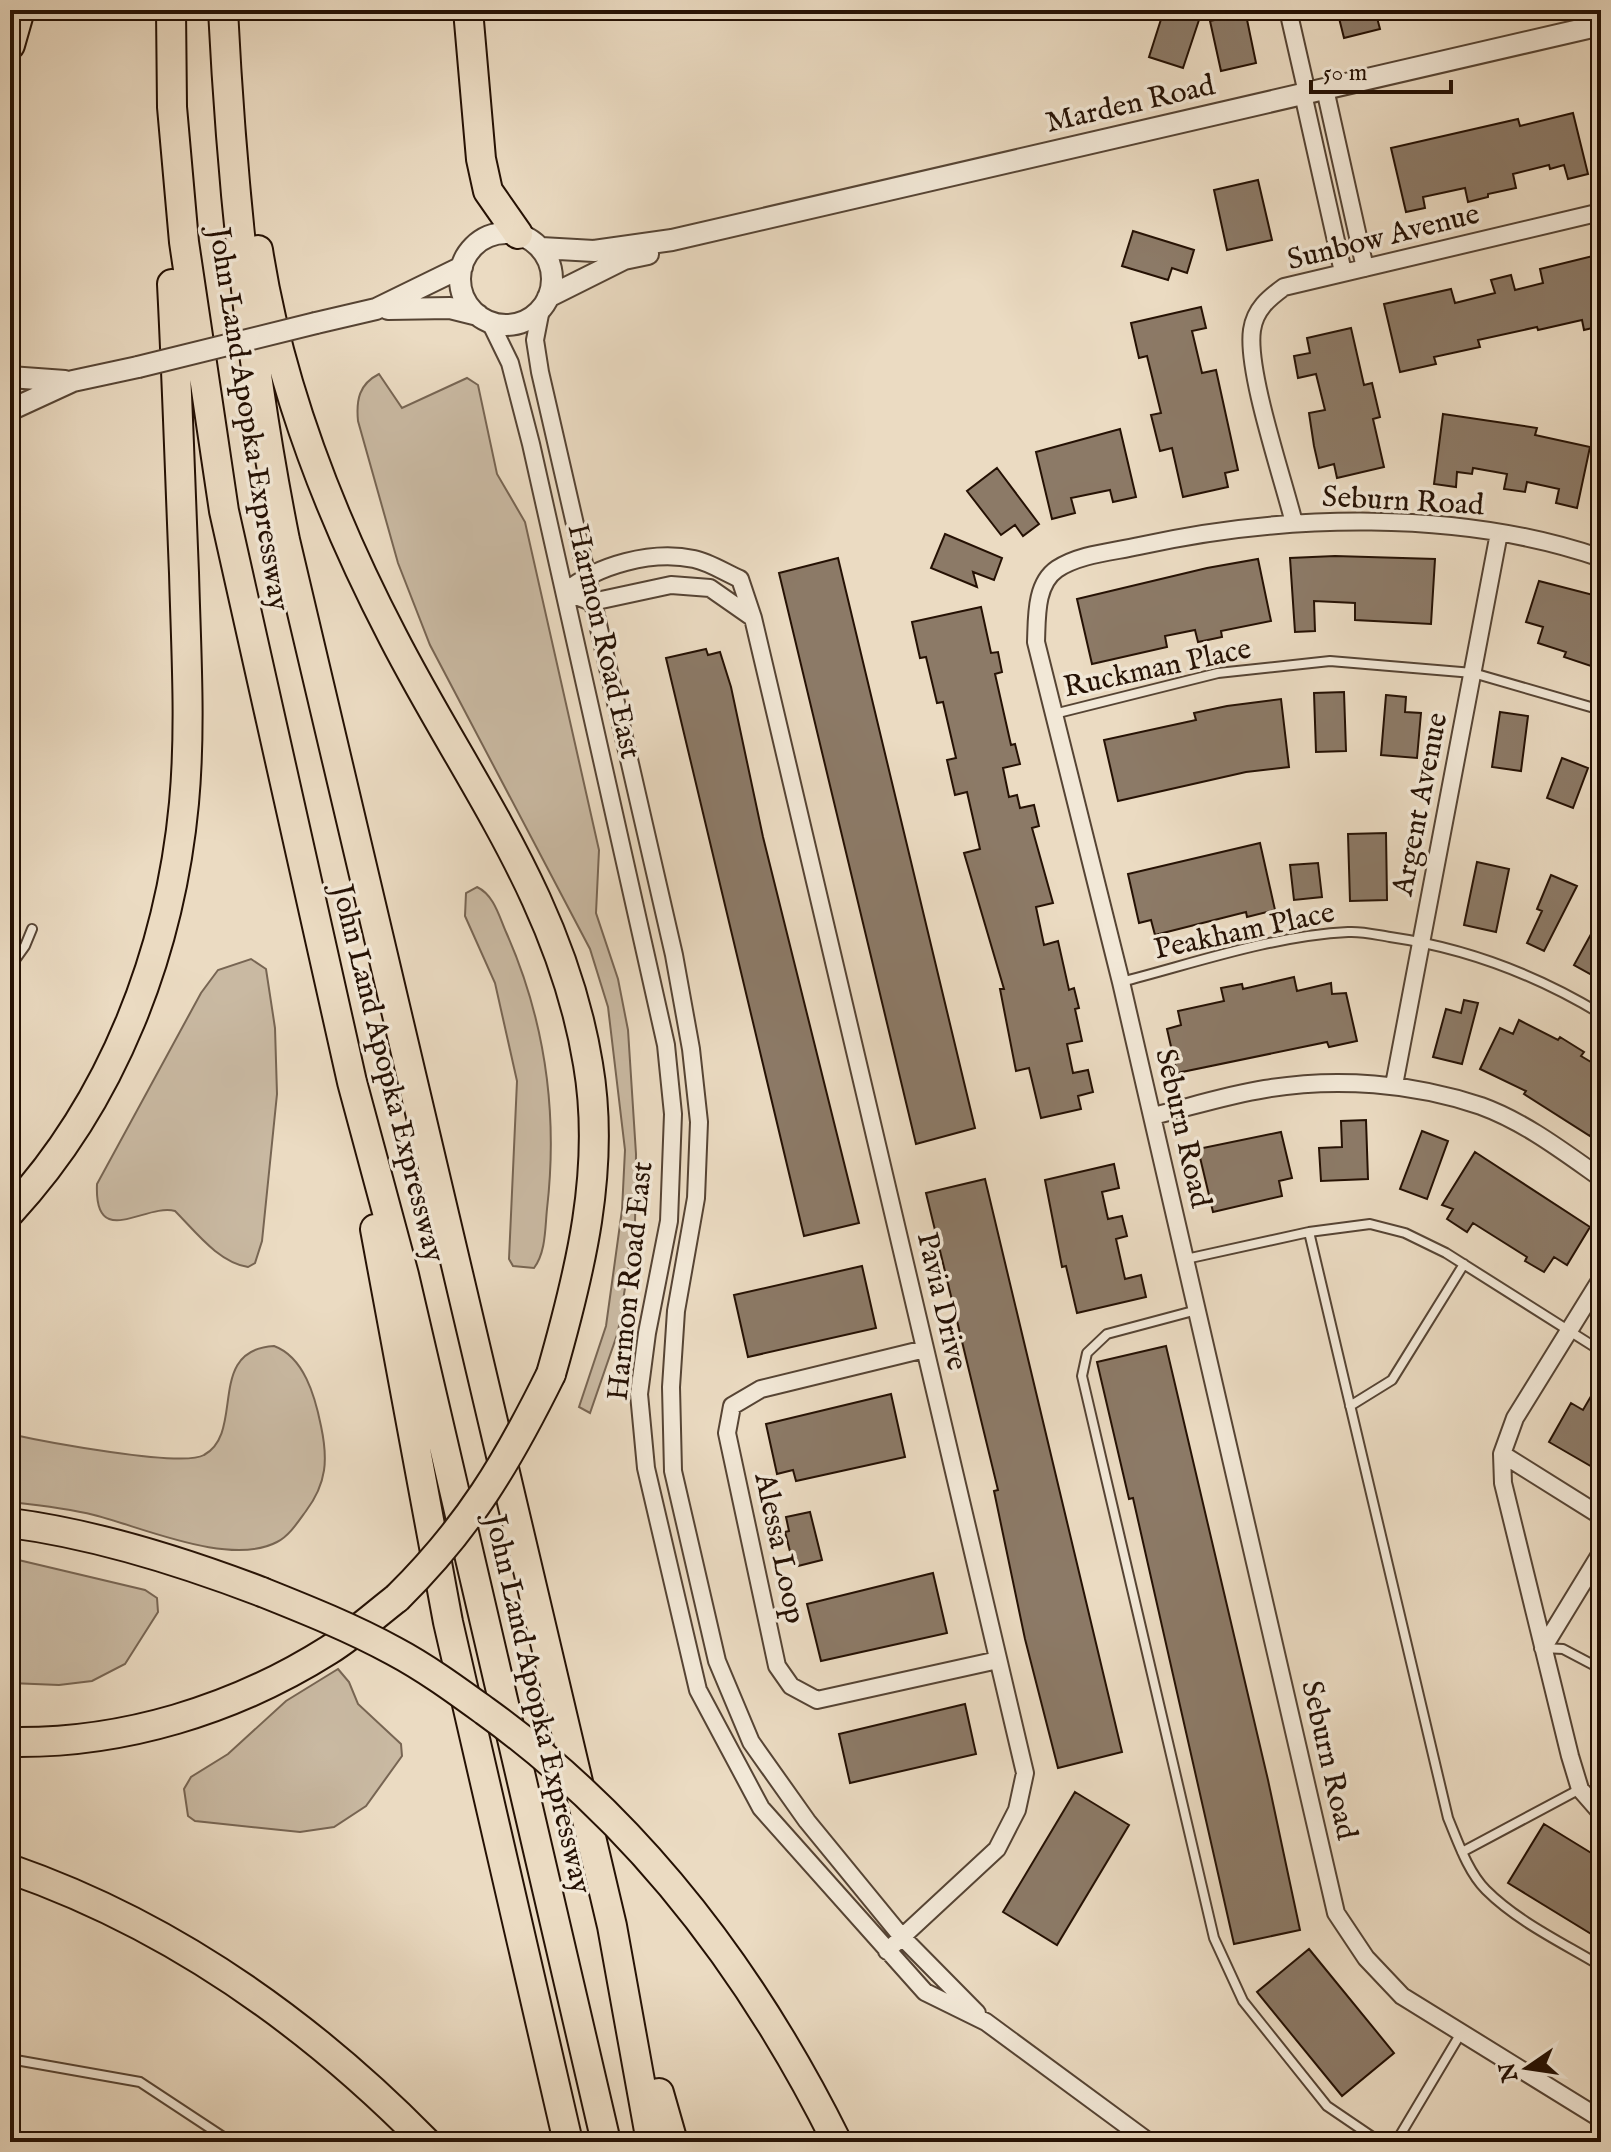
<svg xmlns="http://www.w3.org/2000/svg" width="1611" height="2152" viewBox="0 0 1611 2152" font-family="'IM FELL English',serif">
<rect width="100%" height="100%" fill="#ebdbc2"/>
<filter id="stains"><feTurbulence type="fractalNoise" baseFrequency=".0025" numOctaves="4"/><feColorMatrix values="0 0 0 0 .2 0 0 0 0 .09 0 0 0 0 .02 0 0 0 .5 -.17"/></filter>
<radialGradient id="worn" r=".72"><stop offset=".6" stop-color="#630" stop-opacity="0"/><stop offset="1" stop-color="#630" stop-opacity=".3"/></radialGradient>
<!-- green -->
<path fill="#c9b9a2" stroke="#776553" stroke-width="2" d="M379,374L402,408L467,378L478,385L497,474L525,522L599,850L596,913L618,979L628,1030L636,1154L635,1225L618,1332L590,1413L579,1407L606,1326L622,1210L625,1150L608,1007L590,949L430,645L398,563L358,421C356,400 359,384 379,374Z
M477,887C494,895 499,916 506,932C545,1020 558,1114 547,1209C545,1228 546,1252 534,1268L513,1266L509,1259L517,1081L495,983L465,916L466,893Z
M251,959L266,969L275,1028L277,1094L262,1241L255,1263L248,1267C218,1262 196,1232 175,1211C145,1203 94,1251 97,1184L201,993L218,970Z
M274,1346C304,1357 315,1396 321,1426C328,1459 327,1483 306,1511C298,1522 289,1536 277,1542C230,1567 142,1527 94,1515C67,1508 38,1505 10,1502V1434C41,1441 182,1468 204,1455C246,1432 205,1350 274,1346Z
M10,1558L145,1590L157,1598L158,1612L125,1664L92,1681L59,1685L10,1683Z
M338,1669L349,1682L358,1704L401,1744L402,1756L366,1806L334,1827L300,1832L195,1821L188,1816L184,1789L191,1777L228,1754L286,1701Z"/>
<!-- building -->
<path fill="#8c7a67" stroke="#251104" stroke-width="2" d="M1164,10H1185L1184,15L1199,20L1183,68L1149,57Z
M1226,10H1245L1256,63L1221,71L1210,21L1228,17Z
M1337,10H1375L1380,29L1344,38Z
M1573,113L1588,174L1568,179L1564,165L1550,169L1549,165L1513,174L1516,188L1488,194V197L1468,202L1465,188L1423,197L1425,208L1406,212L1391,148L1518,119L1520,126Z
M1258,180L1272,240L1227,250L1214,190Z
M1133,231L1194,250L1187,273L1172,268L1168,280L1122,266Z
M1601,254V326L1584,330L1582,320L1538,330L1537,327L1478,340L1480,347L1434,357L1436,364L1400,372L1384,304L1451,289L1455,303L1495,293L1491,280L1511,275L1515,290L1543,283L1540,269Z
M1201,307L1206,328L1192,331L1202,373L1216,370L1238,470L1225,473L1228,487L1183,497L1172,448L1160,451L1151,415L1161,413L1147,356L1139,358L1131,323Z
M1351,328L1364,385L1372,383L1380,417L1373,419L1384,467L1337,478L1334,464L1319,468L1314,446L1309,413L1325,410L1316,374L1298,378L1294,356L1310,353L1307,338Z
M1443,414L1537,428L1535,435L1590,447L1577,508L1556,503L1559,489L1527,482L1525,492L1504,489L1507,474L1473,468L1472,474L1457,472L1456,487L1434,484Z
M1120,429L1136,497L1113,502L1110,490L1071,498L1075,513L1052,519L1036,452Z
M997,468L1039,524L1023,536L1015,525L1001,535L967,491Z
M945,534L1002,558L994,580L973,572L977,587L931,568Z
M1335,556L1435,559L1431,624L1355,620V603L1314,601L1315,631L1295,632L1290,558Z
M838,558L975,1128L916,1144L779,573Z
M1258,559L1271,621L1221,631L1222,637L1198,642L1195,630L1165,636L1167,647L1092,664L1077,599L1207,568Z
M1539,581L1601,597V658L1597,668L1564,657L1566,652L1538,643L1543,627L1526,622Z
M981,607L991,653L998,652L1002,672L995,674L1011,745L1015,744L1020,764L1003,768L1009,797L1017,795L1020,808L1034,805L1039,826L1032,828L1053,903L1036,907L1044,945L1058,941L1069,990L1074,988L1079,1008L1075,1009L1082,1041L1067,1044L1073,1073L1088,1070L1093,1092L1078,1096L1081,1109L1041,1118L1029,1068L1016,1071L1000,989H1004L964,853L980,849L967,792L955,795L947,760L956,758L943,702L937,703L926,657L920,658L912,622Z
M706,649L708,655L720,652L731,687L763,837L859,1223L804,1236L666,658Z
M1344,692L1346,751L1316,752L1314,693Z
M1386,695L1406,697L1405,712L1421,713L1417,758L1381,755Z
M1281,699L1289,767L1246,772L1118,801L1104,740L1196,720L1194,713L1227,706Z
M1500,712L1528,716L1521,771L1492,767Z
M1562,758L1588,768L1573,808L1547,798Z
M1386,833L1387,900L1350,901L1348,834Z
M1260,843L1275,910L1247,917L1246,912L1155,935L1151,920L1139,923L1128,874Z
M1477,862L1509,869L1496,932L1464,925Z
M1318,863L1322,897L1294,900L1290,865Z
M1551,875L1577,886L1544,951L1527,943L1542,911L1537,909Z
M1601,916V980L1574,965Z
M1294,977L1297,991L1331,983L1332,994L1346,993L1357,1041L1329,1047L1327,1042L1177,1073L1167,1029L1181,1025L1178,1011L1224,1001L1221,988L1242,984L1243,989Z
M1464,1000L1478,1003L1462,1064L1433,1057L1446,1009L1461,1013Z
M1519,1020L1558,1040L1560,1037L1584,1052L1581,1056L1601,1068V1117L1590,1136L1524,1094L1526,1091L1480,1069L1500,1028L1513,1034Z
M1366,1120L1368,1179L1321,1181L1319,1148L1342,1147L1341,1121Z
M1422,1131L1448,1141L1427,1199L1400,1189Z
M1281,1132L1292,1178L1279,1181L1282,1196L1213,1212L1198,1149Z
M1475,1152L1590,1227L1567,1265L1554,1257L1544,1272L1525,1261L1527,1257L1473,1223L1467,1232L1447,1219L1453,1209L1442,1205Z
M1114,1164L1119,1188L1102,1192L1108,1219L1122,1216L1127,1236L1116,1239L1125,1279L1141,1275L1146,1297L1077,1313L1066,1266L1062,1267L1045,1180Z
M985,1179L1122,1752L1058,1768L1025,1639L994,1491L998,1490L926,1193Z
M862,1266L876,1328L748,1357L734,1295Z
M1166,1346L1268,1780L1300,1930L1234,1944L1133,1498L1129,1499L1097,1362Z
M1601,1379V1472L1549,1442L1571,1403L1583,1410Z
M891,1394L905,1457L796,1481L793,1470L777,1474L766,1424Z
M810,1512L822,1560L794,1567L785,1532L789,1531L786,1517Z
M933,1573L947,1633L821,1661L807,1604Z
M965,1704L976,1754L850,1783L839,1734Z
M1075,1792L1129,1825L1057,1945L1003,1912Z
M1544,1824L1601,1859V1940L1508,1883Z
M1309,1949L1394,2053L1342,2096L1257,1992Z"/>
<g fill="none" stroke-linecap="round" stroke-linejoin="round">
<defs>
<path id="service" d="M1054,714L1218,673L1330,661L1473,673L1601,710
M10,967L25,946L32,929
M1121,982C1195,963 1271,936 1348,932C1362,931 1377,935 1390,937C1466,948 1535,974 1601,1014
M1309,1232L1448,1818C1458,1842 1468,1872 1486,1890C1518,1922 1563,1943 1601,1966
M1186,1259L1309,1232L1370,1224L1405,1233L1446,1253L1601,1351
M1197,1310L1107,1334L1087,1353L1082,1376L1214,1938L1243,2001L1327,2106L1380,2142
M1350,1406L1392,1380L1464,1264
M1543,1648L1563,1649L1601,1669
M1462,1852L1580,1789
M10,2059L140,2082L231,2142
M1396,2142L1461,2033"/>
<path id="minor" d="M1288,10L1307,93
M1325,89L1365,268
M1303,94L1343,272
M541,309L535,340L540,372L674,955L691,1049L699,1122L696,1198L676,1311L671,1387L673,1471L717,1661L751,1742L807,1821L902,1937L977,2013
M490,322L510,363L531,444L666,1045L673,1114L669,1221L647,1333L639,1394L646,1468L698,1690L761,1808L925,1992L986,2022L1149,2142
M1294,523C1283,478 1246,371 1252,330C1255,309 1269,298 1284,287L1601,212
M1601,558C1460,509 1283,514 1139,546C1112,552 1080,554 1057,569C1035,584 1037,618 1036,642L1121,982L1336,1913L1366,1958L1402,1996L1601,2119
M753,618L710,588L671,585L592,602L565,592C597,565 652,550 694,559C709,562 726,573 740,579L753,618L1025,1773L1017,1810L997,1849L887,1951
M1394,1085L1499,533
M1153,1116C1190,1107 1227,1095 1265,1089C1336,1077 1413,1083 1481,1106C1525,1122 1564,1152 1601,1178
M1601,1279L1515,1418L1502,1454L1503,1483L1570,1756L1580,1789L1601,1813
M925,1349L761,1389L732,1406L727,1433L777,1666L791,1686L817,1700L998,1660
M1502,1454L1601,1516
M1543,1648L1601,1553"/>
<path id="tertiary" d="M460 279a46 46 0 1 1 92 0a46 46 0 1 1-92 0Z
M541,248L594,251L672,240L1601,25
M548,297L624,259L648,254
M388,309L450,308L478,315
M316,323L376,309L462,267
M10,377L65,381
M10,410L73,381L138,367"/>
<path id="motorway" d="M171,10L172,107L184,242L224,511L352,1082L404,1275L606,2142
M223,10C232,188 250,365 285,540L612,1926L651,2142
M468,10L481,159L488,191L518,234
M10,45L20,10
M258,250C279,385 330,516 393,637C467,781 561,899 588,1064C606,1169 580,1273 551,1374
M10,1212C113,1101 170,952 184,803C191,727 186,649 184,573C180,477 177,380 172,284
M375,1229L448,1622L568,2142
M10,1523C95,1534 181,1561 262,1592
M10,1742C122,1744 234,1710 329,1650C353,1635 375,1615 397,1598
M10,1869C171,1925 307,2021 426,2142
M659,2093L673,2142"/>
</defs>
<!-- service casing -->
<use href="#service" stroke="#564434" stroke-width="12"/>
<!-- minor casing -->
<use href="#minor" stroke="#564434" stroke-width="20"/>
<!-- tertiary casing -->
<use href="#tertiary" stroke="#564434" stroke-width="24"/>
<!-- motorway casing -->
<use href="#motorway" stroke="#251104" stroke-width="32"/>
<!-- service -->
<use href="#service" stroke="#f2e8d7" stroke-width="8"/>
<!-- minor -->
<use href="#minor" stroke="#f2e8d7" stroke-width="16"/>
<!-- tertiary -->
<use href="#tertiary" stroke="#f2e8d7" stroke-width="20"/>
<!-- motorway -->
<use href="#motorway" stroke="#ebdbc2" stroke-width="28"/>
<defs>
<path id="tertiary-bridge" d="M138,367L316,323"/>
<path id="motorway-bridge" d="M262,1592C307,1610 352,1628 394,1651C426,1668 456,1690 485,1711C639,1822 753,1973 837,2142
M397,1598C469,1527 507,1463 551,1374"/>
</defs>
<!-- tertiary-bridge casing -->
<use href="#tertiary-bridge" stroke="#564434" stroke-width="24" stroke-linecap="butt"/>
<!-- motorway-bridge casing -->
<use href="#motorway-bridge" stroke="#251104" stroke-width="32" stroke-linecap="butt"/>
<!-- tertiary-bridge -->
<use href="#tertiary-bridge" stroke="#f2e8d7" stroke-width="20"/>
<!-- motorway-bridge -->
<use href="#motorway-bridge" stroke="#ebdbc2" stroke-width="28"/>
</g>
<g text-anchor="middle" stroke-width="7" stroke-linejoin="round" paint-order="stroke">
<!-- street labels -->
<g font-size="30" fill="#251104" stroke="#f2e8d7">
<text transform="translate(1130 103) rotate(-13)" y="10">Marden Road</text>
<text transform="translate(1383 236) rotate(-14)" y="10">Sunbow Avenue</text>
<text transform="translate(250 419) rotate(81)" y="10">John Land Apopka Expressway</text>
<text transform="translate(1403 500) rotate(3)" y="10">Seburn Road</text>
<text transform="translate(605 641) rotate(77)" y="10">Harmon Road East</text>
<text transform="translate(1157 667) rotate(-12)" y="10">Ruckman Place</text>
<text transform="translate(1419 804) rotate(-79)" y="10">Argent Avenue</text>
<text transform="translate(1244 930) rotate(-12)" y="10">Peakham Place</text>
<text transform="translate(389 1073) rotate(76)" y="10">John Land Apopka Expressway</text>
<text transform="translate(1184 1128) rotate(77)" y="10">Seburn Road</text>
<text transform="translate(629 1281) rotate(-84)" y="10">Harmon Road East</text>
<text transform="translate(943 1301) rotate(77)" y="10">Pavia Drive</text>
<text transform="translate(781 1548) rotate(78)" y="10">Alessa Loop</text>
<text transform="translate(539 1704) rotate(77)" y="10">John Land Apopka Expressway</text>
<text transform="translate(1330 1760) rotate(77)" y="10">Seburn Road</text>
</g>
</g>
<!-- margin -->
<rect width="1611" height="2152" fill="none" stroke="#ebdbc2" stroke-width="40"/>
<rect x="12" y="12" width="1587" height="2128" fill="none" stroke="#251104" stroke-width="4"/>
<rect x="20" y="20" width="1571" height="2112" fill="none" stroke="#251104" stroke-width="2"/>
<!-- north arrow -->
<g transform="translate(1527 2068) rotate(257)" stroke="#f2e8d7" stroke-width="6" paint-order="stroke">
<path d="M0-6L14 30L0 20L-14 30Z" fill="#251104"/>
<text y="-12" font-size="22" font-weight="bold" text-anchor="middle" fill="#251104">N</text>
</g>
<!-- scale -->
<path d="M1311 80v12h140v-12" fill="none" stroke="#251104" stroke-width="4"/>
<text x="1323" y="80" font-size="24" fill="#251104" stroke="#f2e8d7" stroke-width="6" paint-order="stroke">50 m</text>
<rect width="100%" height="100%" filter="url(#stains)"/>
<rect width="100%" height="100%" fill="url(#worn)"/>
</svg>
